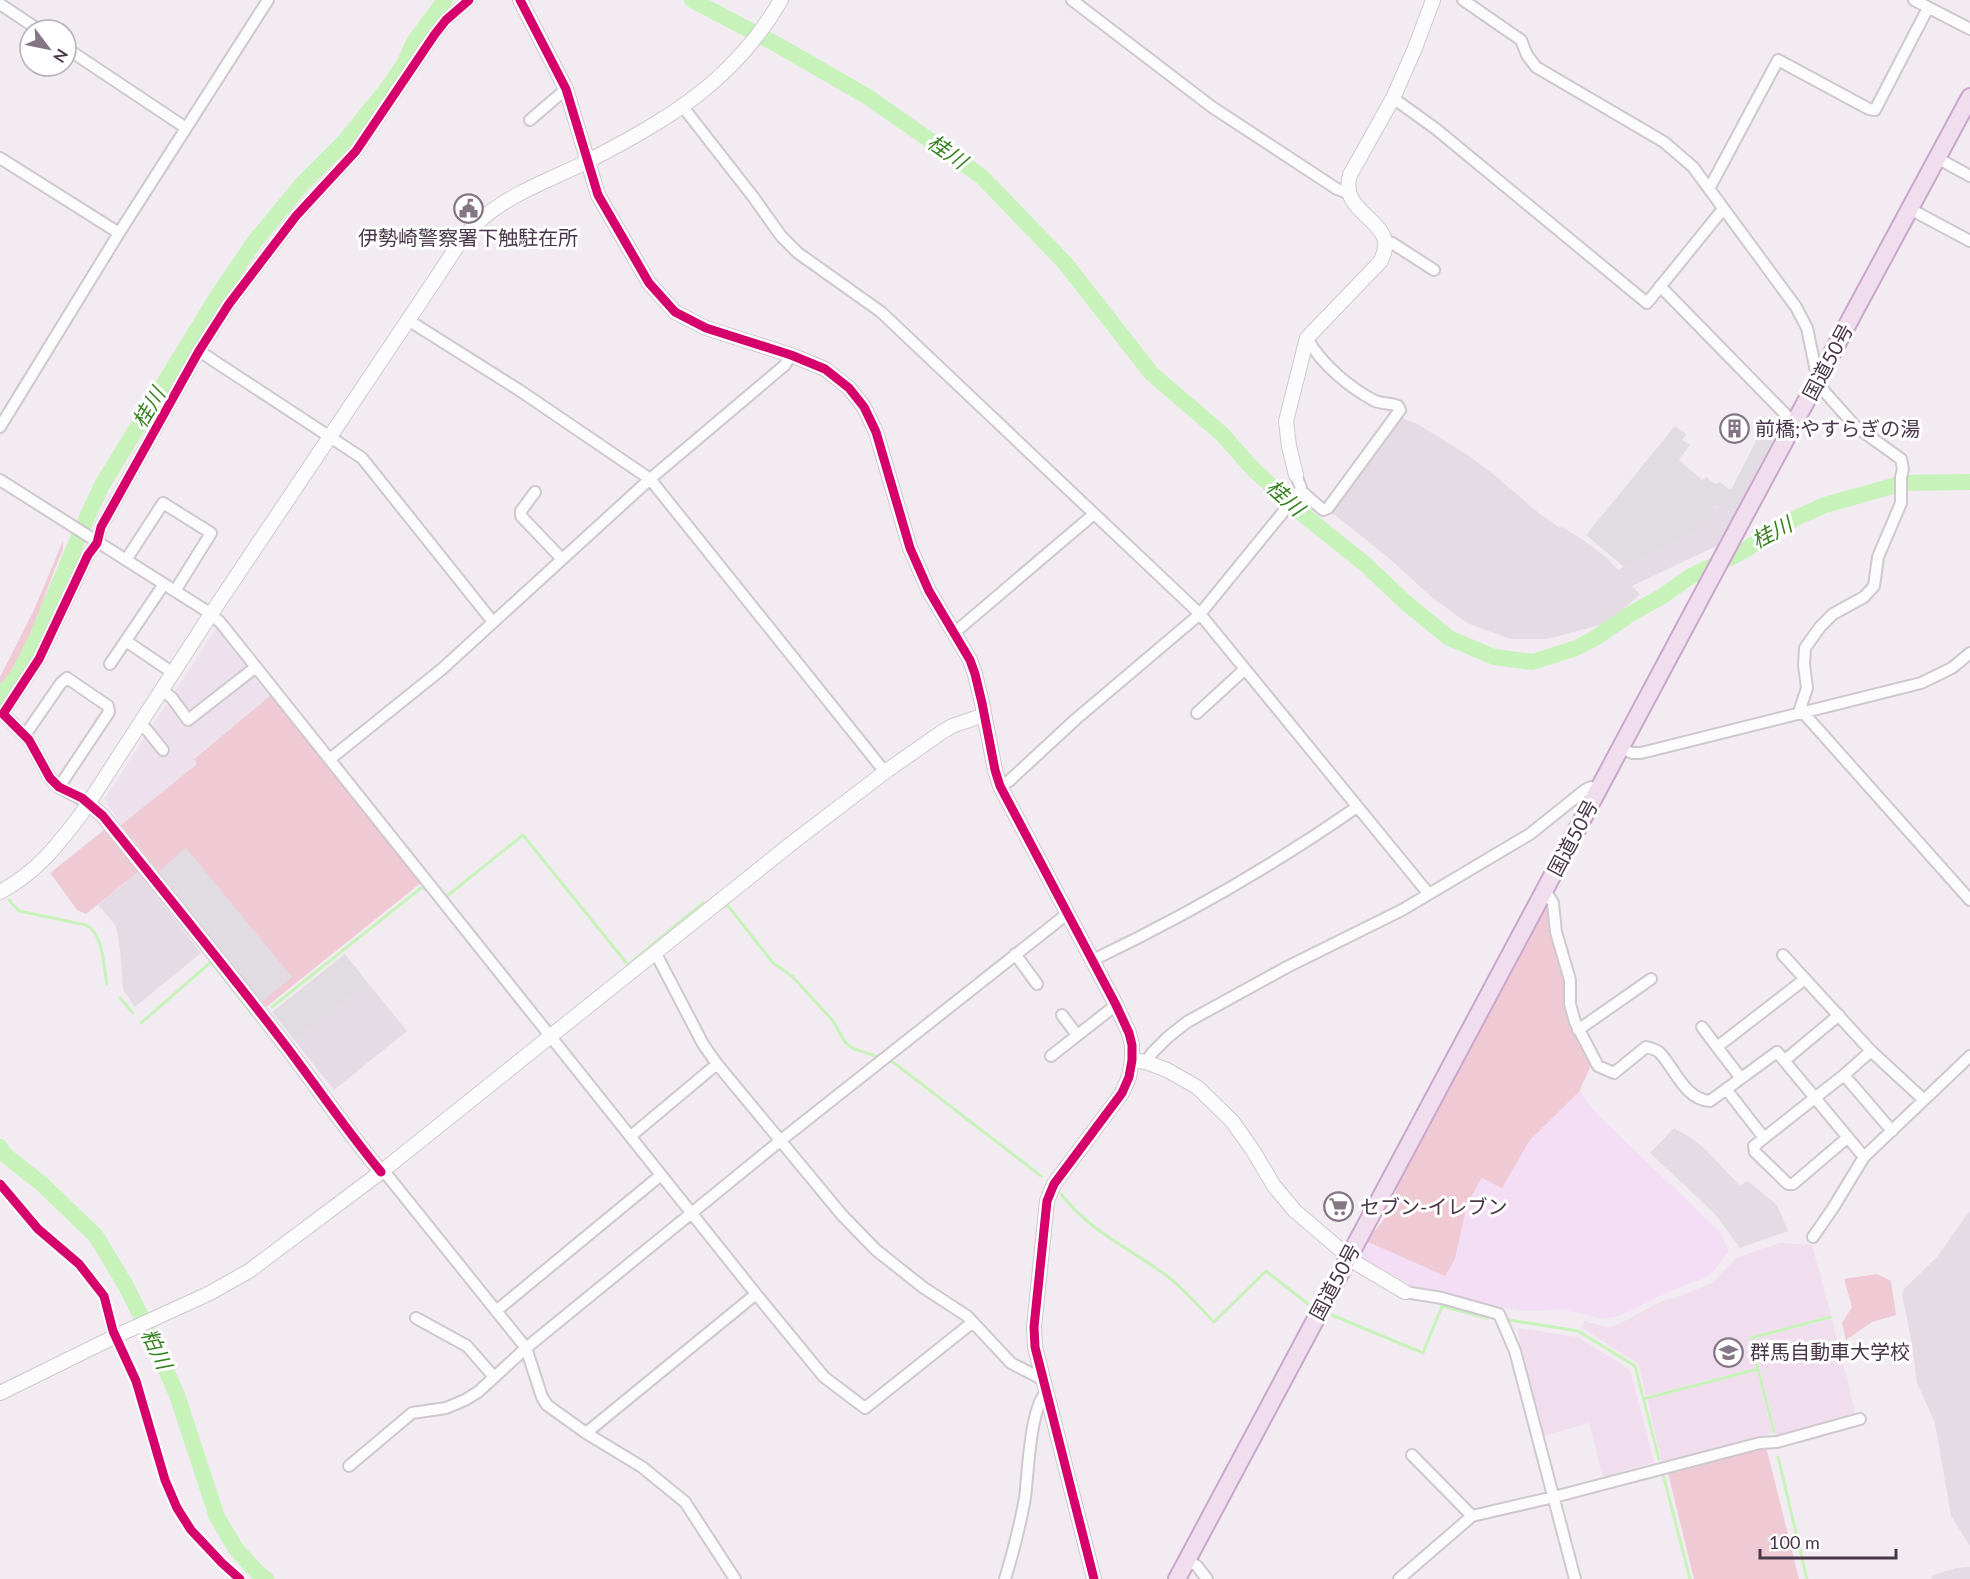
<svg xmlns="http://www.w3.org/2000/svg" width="1970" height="1579" viewBox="0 0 1970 1579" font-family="Lato,'Noto Sans JP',sans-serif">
<rect width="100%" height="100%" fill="#f2ecf2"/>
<!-- residential -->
<path fill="#eee1ee" d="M218,626L271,695L194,758L197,764L121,825L104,799Z"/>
<!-- commercial -->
<path fill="#f4def5" d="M1580,1091L1594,1111L1720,1232L1729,1251L1713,1272L1703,1279L1670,1291L1619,1316L1603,1319L1565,1310L1523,1311L1479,1303L1417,1288L1360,1257L1358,1252L1366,1241L1455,1259L1467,1204L1483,1177L1502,1187L1530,1140Z"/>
<!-- industrial -->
<path fill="#e4dbe5" d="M1398,416L1419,425L1469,456L1493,474L1540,514L1560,528L1562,527L1582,539L1606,557L1618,570L1703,522L1713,508L1724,505L1739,511L1723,543L1632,586L1640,594L1617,615L1600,625L1547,639H1510L1467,623L1433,598L1384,554L1330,511Z
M138,872L201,953L135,1007L123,989L120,949L116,926L98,905Z
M368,983L407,1031L334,1090L295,1041Z
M1674,1128L1693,1139L1707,1151L1740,1186L1748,1181L1777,1205L1788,1231L1740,1248L1715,1214L1650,1153Z
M1970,1211V1546L1951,1516L1935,1423L1917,1383L1912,1344L1902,1294L1904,1289L1936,1258Z
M1970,1567V1579H1932L1931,1576L1956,1568Z"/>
<!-- education -->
<path fill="#f0deef" d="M1781,1243L1812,1245L1831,1315L1749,1337L1752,1350L1755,1349L1753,1339L1832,1319L1855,1411L1851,1417L1777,1436L1756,1353L1753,1354L1756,1368L1747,1370L1748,1373L1757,1371L1772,1433L1662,1462L1647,1399L1744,1374V1371L1646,1396L1638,1363L1582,1328L1584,1321L1607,1327L1615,1326L1662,1301L1675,1298L1712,1283L1736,1258Z
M1518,1328L1578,1337L1630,1370L1654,1462L1603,1477L1589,1423L1544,1436L1537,1406H1534L1526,1365H1523L1521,1356L1523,1354L1517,1329Z"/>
<!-- green -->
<path fill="#efcad4" d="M63,541V549C43,595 31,647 0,687V677L33,612Z
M271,695L422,882L266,1007L121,825L197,764L194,759Z
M104,830L138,872L86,914L77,910L50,873Z
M1546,904L1549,906L1554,944L1565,978V1005L1570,1025L1591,1061C1591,1071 1582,1081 1580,1091L1530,1140L1502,1188L1482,1178L1467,1204L1455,1259L1445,1276L1366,1241L1381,1223L1390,1209L1401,1176Z
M1877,1274L1891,1281L1896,1315L1872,1322L1846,1340L1842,1323L1852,1307L1844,1279Z
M1764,1448L1767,1450L1799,1579H1694L1668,1473Z"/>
<!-- parking -->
<path fill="#e1dbe2" d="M1771,422L1782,430L1739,511L1724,505L1714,507L1700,527L1624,567L1586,535L1675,426L1686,434L1682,440L1690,445L1679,460L1702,480L1706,477L1715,484L1720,482L1729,489L1732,488L1758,437Z
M186,848L292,977L262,1002L158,872Z
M345,954L368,983L295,1041L272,1012Z"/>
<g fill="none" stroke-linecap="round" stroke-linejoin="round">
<!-- stream -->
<path stroke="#c7f2ba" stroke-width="3" d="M447,896L523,835L628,965L703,903
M9,900L19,911L86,925C104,934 103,966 107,984
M724,906H728L773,963L792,976L833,1021L845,1042L852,1048L881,1058
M120,998L133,1013
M272,1007L421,888L428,889
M141,1023L211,962L257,1020
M887,1060L893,1062L1041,1176
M1061,1194C1089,1231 1131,1249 1167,1276C1184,1289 1199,1307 1214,1322L1266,1271L1308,1304
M1332,1315L1423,1353L1442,1306L1487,1318
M1509,1320L1578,1331L1635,1366L1659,1459
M1758,1369L1751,1338L1831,1317
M1643,1399L1758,1369L1774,1432
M1778,1457L1807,1579
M1663,1474L1690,1579"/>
<!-- river -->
<path stroke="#c7f2ba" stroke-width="16" d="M692,0L776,44L868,97L981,176L1065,263L1152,374L1222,434L1253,469L1300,512L1365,564L1405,602L1449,638L1494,657L1533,662L1576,648L1595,638L1632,613L1661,597L1691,576L1740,553L1794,519L1825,505L1904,483L1970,482
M0,697L18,675L37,637L84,524L102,485L217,297L255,241L302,184L344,142L387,89L403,66L414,42L445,0
M0,1147L4,1154L43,1185L96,1236L126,1286L154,1342L177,1395L217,1517L236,1549L259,1574L266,1579"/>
<defs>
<path id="minor" d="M1072,0L1212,107L1337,189L1348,193
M1463,0L1521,40L1527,55L1536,67L1664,142L1693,167L1796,307L1807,328L1818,381L1824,391L1855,426L1901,459L1903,469L1901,477V503L1878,557L1874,586L1864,597L1833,614L1820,627L1805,648L1804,665L1807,688L1800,709L1970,900
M1914,0L1970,29
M0,4L39,30
M66,48L186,128
M1393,98L1436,129L1647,303L1723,209
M683,107L754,198L781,236L798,253L881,312L1200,614L1428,893
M530,120L566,89
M0,158L119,233
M1937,158L1970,176
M1709,189L1778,60L1869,109L1875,110L1928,8
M1910,209L1970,241
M1386,242L1392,243L1434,270
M1660,286L1795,424
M408,320L519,390L650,479L885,772
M199,351L362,458L493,622
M0,427L119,233L268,0
M0,480L205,610L220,622L756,1294L824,1377L865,1408L973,1322
M1300,490L1323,510L1328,508L1400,410L1398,406C1391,403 1383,404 1375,401C1350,388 1321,364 1307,338
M535,492L521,511V516L562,559
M126,560L163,503L211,533L175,591
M954,633L1094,514
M126,641L173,673
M110,664L164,584
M162,690L172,698L188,720L256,667
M1197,713L1245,669
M140,725L147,730L163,750
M25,735L61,683L67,678L108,706L109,712L59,787
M1621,748L1632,753H1641L1921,683L1952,668L1970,653
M330,759L442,669L650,479L785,365L791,355
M1000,786L1009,781L1076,719L1200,614L1297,495L1301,488L1296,475
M88,803L59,787L50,778L29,740L3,714L39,659L88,555L97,543L101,527L199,351L229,304L296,216L356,151L435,34L446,20L469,0
M1545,890L1553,903L1556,932L1570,980V1004L1575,1022L1598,1066L1614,1073L1646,1047C1650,1048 1655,1049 1659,1052C1675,1068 1684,1099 1710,1101L1777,1052L1864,1157
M655,952L703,1044L717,1064L842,1215L876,1250L924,1288L967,1316L1011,1363L1044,1380
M1015,954L1037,984
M1783,955L1871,1051L1924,1100
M1093,960C1185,916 1274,865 1357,807
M1062,1015L1077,1035
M1702,1027L1717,1047
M1578,1030L1651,979
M1051,1056L1116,1005
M1785,1060L1839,1015
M1146,1062L1152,1053L1168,1037L1187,1022L1287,967L1402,910L1530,834L1585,790L1591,787L1599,789
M1844,1075L1892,1131
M1740,1077L1717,1047L1805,979
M1726,1089L1764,1138
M631,1136L717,1064
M1847,1138L1793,1184H1788L1755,1152L1754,1146L1764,1138L1844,1075L1871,1051
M383,1170L526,1348L542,1397L547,1405L586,1433L642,1467L685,1502L735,1579
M1813,1237L1833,1208L1864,1157L1970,1056
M1405,1292L1442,1298L1499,1314L1515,1351L1575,1579
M496,1311L661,1175
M416,1318L467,1346L494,1377
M586,1433L756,1294
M1412,1455L1472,1516
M349,1466L412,1413L446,1408L465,1400L478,1392L526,1348L780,1141L1067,914
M1187,1560L1197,1566L1207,1579
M1005,1579C1013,1553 1020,1525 1025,1498C1028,1475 1030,1405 1047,1392
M1399,1579L1472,1516L1554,1497L1760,1443L1777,1442L1860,1419"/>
<path id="tertiary" d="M520,0L566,89L598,195L649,283L675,312L706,328L791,355L825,369L849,388L864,407L876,432L910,548L929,591L970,660L975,674L982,703L995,770L1000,786L1116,1005L1129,1033L1132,1045V1060L1129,1077L1122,1093L1054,1184L1047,1201L1034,1327L1035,1347L1094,1579
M1296,475L1289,446L1286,421L1307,338L1380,262C1404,220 1337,217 1350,175L1393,98L1415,48L1433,0
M88,803L103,816C162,889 222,963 279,1037C314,1082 345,1129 381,1172
M0,892C37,872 57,846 82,813L211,614L439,274C452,254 465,232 484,217C515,191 553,179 588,161C669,119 734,81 781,0
M1132,1060L1146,1062L1167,1070L1197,1087L1232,1121L1252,1149L1274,1186L1295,1211L1356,1263L1405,1292
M0,1393L116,1336L210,1293L249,1271L381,1172L792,843L885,772L942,732L952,726L984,715"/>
<path id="trunk" d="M1177,1579L1740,524L1970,97"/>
</defs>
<!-- minor casing -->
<use href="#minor" stroke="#cfc8cf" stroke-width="14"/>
<!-- tertiary casing -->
<use href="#tertiary" stroke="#cfc8cf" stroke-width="16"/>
<!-- trunk casing -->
<use href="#trunk" stroke="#cba6cc" stroke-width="20"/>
<!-- minor -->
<use href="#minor" stroke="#fdfcfd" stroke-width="10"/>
<!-- tertiary -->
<use href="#tertiary" stroke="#fdfcfd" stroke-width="14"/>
<!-- trunk -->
<use href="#trunk" stroke="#f0deee" stroke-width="16"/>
<defs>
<path id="cycleway" d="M520,0L566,89L598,195L649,283L675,312L706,328L791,355L825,369L849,388L864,407L876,432L910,548L929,591L970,660L975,674L982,703L995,770L1000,786L1116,1005L1129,1033L1132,1045V1060L1129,1077L1122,1093L1054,1184L1047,1201L1034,1327L1035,1347L1094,1579
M381,1172C345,1129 314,1082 279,1037C222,963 162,889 103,816L82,798L59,787L50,778L29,740L3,714L39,659L88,555L97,543L101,527L199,351L229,304L296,216L356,151L435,34L446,20L469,0
M0,1184L38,1229L79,1264L104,1296L113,1331L136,1381L165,1480L177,1508L191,1530L222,1563L240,1579"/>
</defs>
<!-- cycleway casing -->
<use href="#cycleway" stroke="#fff" stroke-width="13"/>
<!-- cycleway -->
<use href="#cycleway" stroke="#d6006c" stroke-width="9"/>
</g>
<!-- icons -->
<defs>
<symbol id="civic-ring" viewBox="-11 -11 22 22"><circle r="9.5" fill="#fff" stroke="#847685" stroke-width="1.5"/><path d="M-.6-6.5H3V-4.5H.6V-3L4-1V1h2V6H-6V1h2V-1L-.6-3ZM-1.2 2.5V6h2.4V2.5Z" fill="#847685"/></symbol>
<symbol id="building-ring" viewBox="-11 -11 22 22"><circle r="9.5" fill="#fff" stroke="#847685" stroke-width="1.5"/><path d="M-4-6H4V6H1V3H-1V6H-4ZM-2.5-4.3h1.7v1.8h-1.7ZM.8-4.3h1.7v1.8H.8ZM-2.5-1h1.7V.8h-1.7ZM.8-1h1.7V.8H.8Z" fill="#847685"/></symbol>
<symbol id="supermarket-ring" viewBox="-11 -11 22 22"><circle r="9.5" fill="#fff" stroke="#847685" stroke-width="1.5"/><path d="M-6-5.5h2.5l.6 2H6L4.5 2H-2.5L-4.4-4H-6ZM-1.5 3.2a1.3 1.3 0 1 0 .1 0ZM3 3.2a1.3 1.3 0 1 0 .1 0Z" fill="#847685"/></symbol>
<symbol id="university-ring" viewBox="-11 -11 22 22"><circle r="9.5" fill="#fff" stroke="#847685" stroke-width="1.5"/><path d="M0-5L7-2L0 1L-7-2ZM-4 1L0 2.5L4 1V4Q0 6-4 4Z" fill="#847685"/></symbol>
</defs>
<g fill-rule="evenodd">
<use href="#civic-ring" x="452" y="192" width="33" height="33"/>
<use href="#building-ring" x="1718" y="412" width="33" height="33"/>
<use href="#supermarket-ring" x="1322" y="1190" width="33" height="33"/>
<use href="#university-ring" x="1712" y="1336" width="33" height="33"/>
</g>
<g text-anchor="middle" stroke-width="6" stroke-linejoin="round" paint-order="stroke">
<!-- poi labels -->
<g font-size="20" fill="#49364a" stroke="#fff" text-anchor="start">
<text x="468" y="245" text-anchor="middle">伊勢崎警察署下触駐在所</text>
<text x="1755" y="436">前橋;やすらぎの湯</text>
<text x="1360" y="1214">セブン-イレブン</text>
<text x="1750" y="1359">群馬自動車大学校</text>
</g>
<!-- street labels -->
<g font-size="20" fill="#49364a" stroke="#fff">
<text transform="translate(1828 362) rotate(-62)" y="7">国道50号</text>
<text transform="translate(1573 838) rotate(-62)" y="7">国道50号</text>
<text transform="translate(1335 1282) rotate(-62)" y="7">国道50号</text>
</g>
<!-- water labels -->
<g font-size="21" font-style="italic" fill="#35811f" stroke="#fff">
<text transform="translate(947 152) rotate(35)" y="7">桂川</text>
<text transform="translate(149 408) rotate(-59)" y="7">桂川</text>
<text transform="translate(1285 498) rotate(42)" y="7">桂川</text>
<text transform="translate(1772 533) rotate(-28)" y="7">桂川</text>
<text transform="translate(156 1349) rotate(65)" y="7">粕川</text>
</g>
</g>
<!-- north arrow -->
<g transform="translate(48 48) rotate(122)"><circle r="28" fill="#ffffff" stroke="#b6afb7" stroke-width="1.5"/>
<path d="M0-4.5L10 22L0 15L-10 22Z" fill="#847685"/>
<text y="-9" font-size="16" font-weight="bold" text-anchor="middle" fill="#49364a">N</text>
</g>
<!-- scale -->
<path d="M1760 1549v9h136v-9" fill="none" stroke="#49364a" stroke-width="3"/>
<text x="1769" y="1549" font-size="18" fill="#49364a" stroke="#ffffff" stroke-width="4.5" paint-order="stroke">100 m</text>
</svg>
